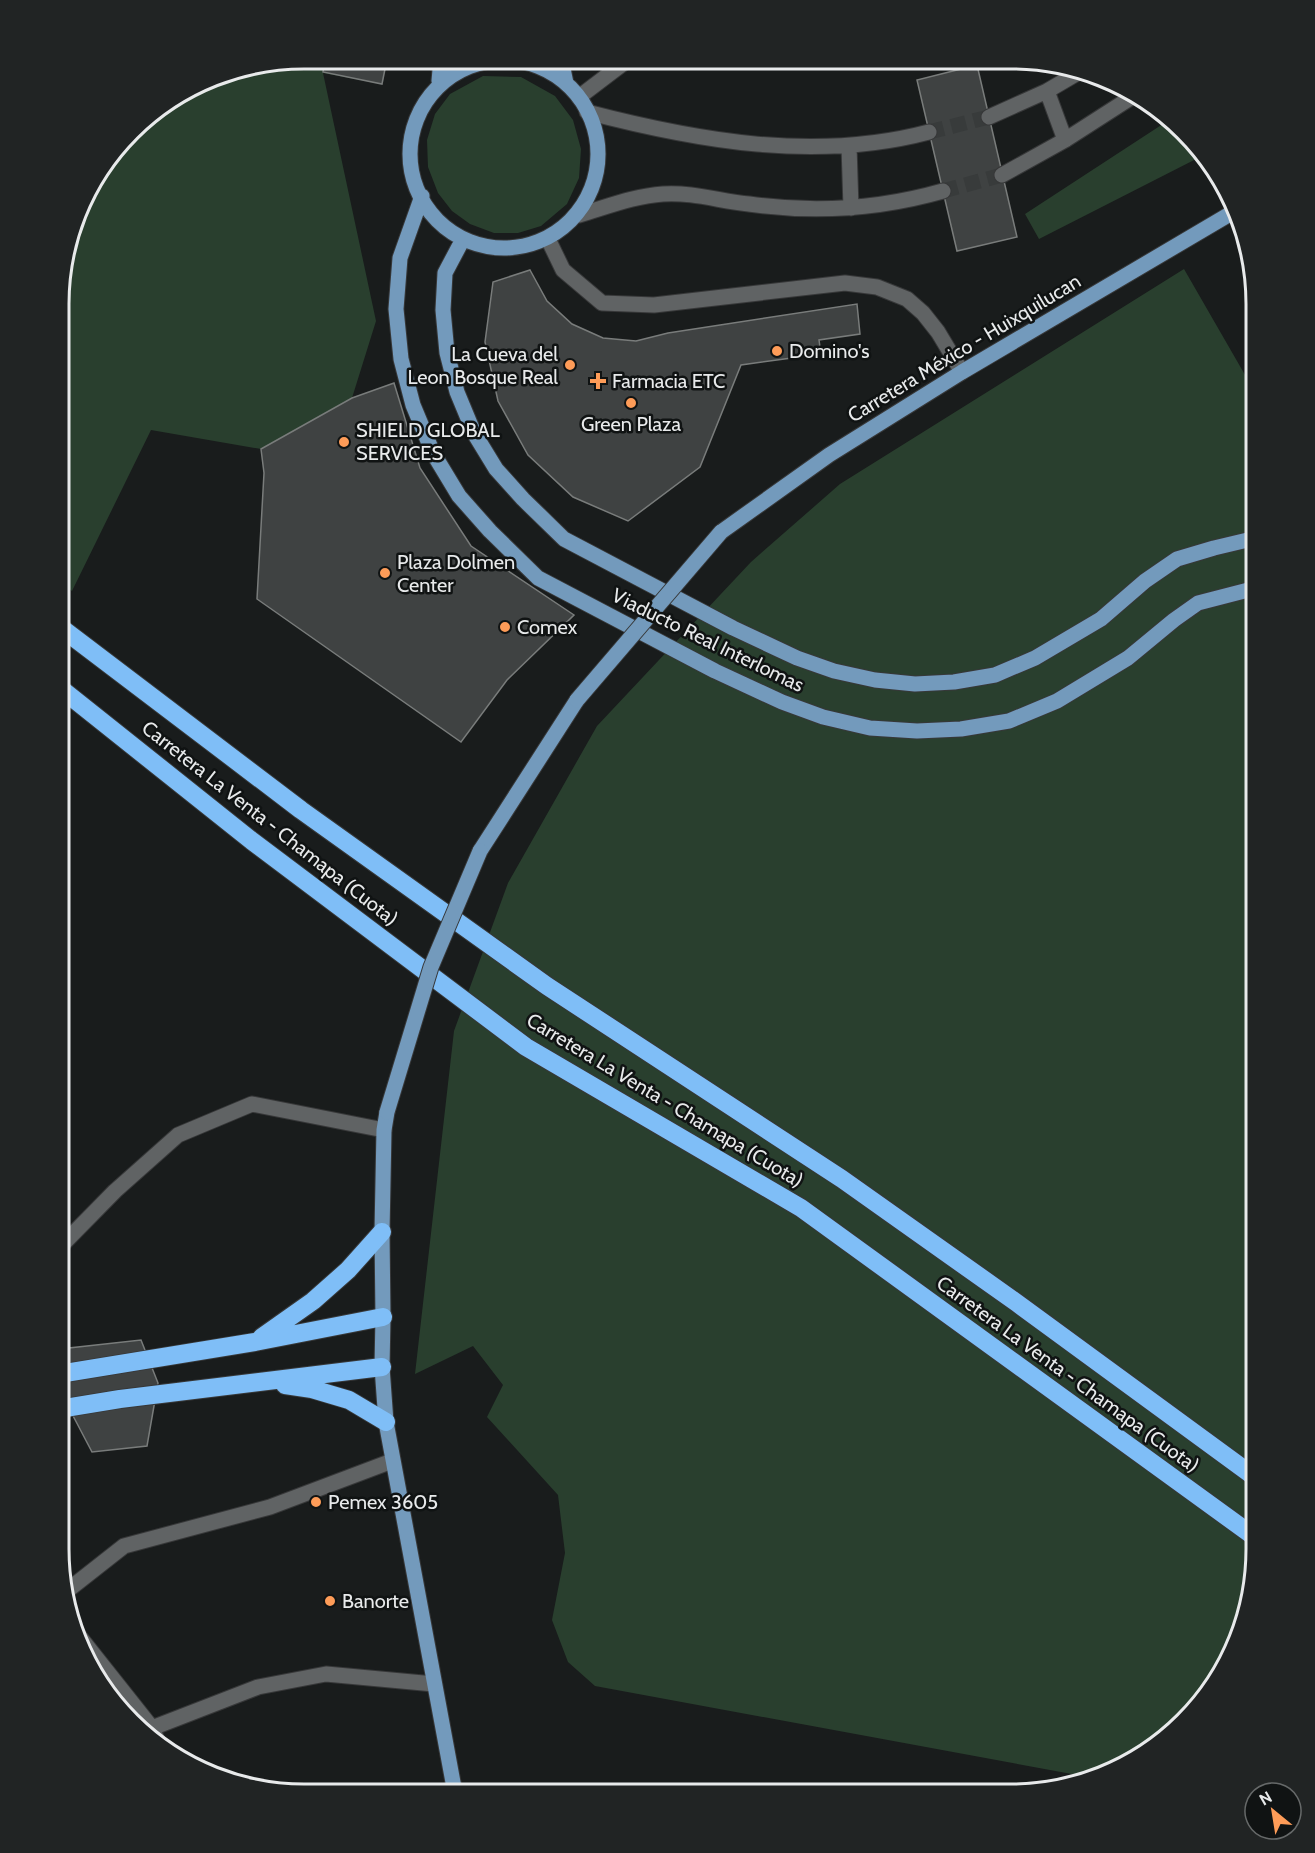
<svg xmlns="http://www.w3.org/2000/svg" width="1315" height="1853" viewBox="0 0 1315 1853" font-family="Cabin,sans-serif">
<rect width="100%" height="100%" fill="#191c1c"/>
<!-- green -->
<path fill="#293f2e" d="M304,59H387L382,84L323,73L376,321L352,398L261,449L151,430L72,591L60,582L61,272L91,182L143,119L225,72Z
M483,76L521,77L555,96L573,120L581,149L579,178L567,204L541,226L518,233H494L470,224L452,211L438,193L428,167L427,140L435,114L450,94Z
M1169,120L1200,157L1039,239L1025,214Z
M1184,269L1256,394V1565L1243,1628L1215,1685L1172,1734L1119,1769L1088,1777L595,1686L568,1662L552,1620L565,1553L558,1495L487,1417L503,1385L473,1346L415,1374L454,1031L508,883L597,726L751,562L840,484Z"/>
<!-- building -->
<path fill="#3f4242" stroke="#797c7b" stroke-width="1.5" d="M325,59H387L382,84L323,72Z
M977,65L1017,237L957,251L917,80Z
M530,270L547,301L572,324L603,338L636,341L668,333L857,304L860,334L819,340L821,354L741,365L700,467L628,521L573,497L528,455L498,401L485,342L493,282Z
M394,383L420,468L471,546L574,615L507,680L461,742L257,599L264,473L261,449L352,398Z
M141,1340L158,1383L147,1446L92,1452L60,1391L69,1348Z"/>
<g fill="none" stroke-linecap="round" stroke-linejoin="round">
<!-- minor-tunnel -->
<path stroke="#383b3b" stroke-width="15" stroke-dasharray="15 8" stroke-linecap="butt" d="M929,132L989,117
M943,191L1002,175"/>
<defs>
<path id="minor" d="M1047,91L1065,140
M579,97L629,59
M587,112C698,141 816,162 929,132
M989,117L1047,91L1081,71
M849,146L851,208
M1002,175L1065,140L1135,95
M579,215C607,207 634,196 663,194C692,192 720,201 749,204C813,213 880,209 943,191
M549,241L563,270L602,303L654,305L845,283L877,287L907,299L923,313L938,332L962,372
M59,1248L115,1191L178,1135L252,1104L384,1130
M68,1590L124,1546L270,1507L392,1461
M79,1636L152,1728L160,1747
M152,1728L258,1687L326,1674L434,1684"/>
<path id="major" d="M561,59L566,83
M410 154a94 94 0 1 1 188 0a94 94 0 1 1-188 0Z
M439,81L441,59
M422,196L400,258L396,309L401,359L413,405L433,453L459,496L490,531L538,578L715,671L782,702L823,717L870,728L917,731L961,729L1009,721L1057,701L1128,658L1174,620L1198,603L1256,588
M463,239L445,273L443,310L447,353L457,392L474,433L496,469L523,499L564,539L733,628L797,658L834,671L875,680L915,684L954,682L995,675L1035,658L1101,619L1145,581L1177,559L1214,548L1256,538
M721,532L829,455L962,372L1235,211
M480,851L577,700
M387,1112L384,1130L382,1232L383,1317L382,1367L386,1422L455,1793"/>
<path id="highway" d="M60,627L301,810L547,986L842,1179L1017,1303L1256,1478
M60,688L252,841L526,1047L801,1208L1256,1538
M262,1337L313,1301L348,1270L382,1232
M59,1374L255,1342L383,1317
M285,1385L312,1389L349,1400L386,1422
M59,1409L120,1399L382,1367"/>
</defs>
<!-- minor casing -->
<use href="#minor" stroke="#373839" stroke-width="17"/>
<!-- major casing -->
<use href="#major" stroke="#373839" stroke-width="17"/>
<!-- highway casing -->
<use href="#highway" stroke="#373839" stroke-width="20"/>
<!-- minor -->
<use href="#minor" stroke="#606364" stroke-width="15"/>
<!-- major -->
<use href="#major" stroke="#739abc" stroke-width="15"/>
<!-- highway -->
<use href="#highway" stroke="#7fbef7" stroke-width="18"/>
<defs>
<path id="major-bridge" d="M577,700L721,532
M387,1112L431,967L480,851"/>
</defs>
<!-- major-bridge casing -->
<use href="#major-bridge" stroke="#373839" stroke-width="17" stroke-linecap="butt"/>
<!-- major-bridge -->
<use href="#major-bridge" stroke="#739abc" stroke-width="15"/>
</g>
<!-- markers -->
<g fill="#fe9c58" stroke="#101313" stroke-width="2">
<circle cx="777" cy="351" r="6"/>
<circle cx="570" cy="365" r="6"/>
<path d="M595 372h6v6h6v6h-6v6h-6v-6h-6v-6h6z"/>
<circle cx="631" cy="403" r="6"/>
<circle cx="344" cy="442" r="6"/>
<circle cx="385" cy="573" r="6"/>
<circle cx="505" cy="627" r="6"/>
<circle cx="316" cy="1502" r="6"/>
<circle cx="330" cy="1601" r="6"/>
</g>
<g text-anchor="middle" stroke-width="5" stroke-linejoin="round" paint-order="stroke">
<!-- street labels -->
<g font-size="20" fill="#e8eaeb" stroke="#101313">
<text transform="translate(964 348) rotate(-31)" y="7">Carretera México - Huixquilucan</text>
<text transform="translate(708 640) rotate(26)" y="7">Viaducto Real Interlomas</text>
<text transform="translate(270 823) rotate(38)" y="7">Carretera La Venta - Chamapa (Cuota)</text>
<text transform="translate(665 1100) rotate(31)" y="7">Carretera La Venta - Chamapa (Cuota)</text>
<text transform="translate(1068 1374) rotate(36)" y="7">Carretera La Venta - Chamapa (Cuota)</text>
</g>
<!-- poi labels -->
<g font-size="20" fill="#e8eaeb" stroke="#101313" text-anchor="start">
<text x="789" y="358">Domino's</text>
<text x="558" y="361" text-anchor="end">La Cueva del<tspan x="558" dy="23">Leon Bosque Real</tspan></text>
<text x="612" y="388">Farmacia ETC</text>
<text x="631" y="431" text-anchor="middle">Green Plaza</text>
<text x="356" y="437">SHIELD GLOBAL<tspan x="356" dy="23">SERVICES</tspan></text>
<text x="397" y="569">Plaza Dolmen<tspan x="397" dy="23">Center</tspan></text>
<text x="517" y="634">Comex</text>
<text x="328" y="1509">Pemex 3605</text>
<text x="342" y="1608">Banorte</text>
</g>
</g>
<!-- crop -->
<path d="M0 0H1315V1853H0ZM304 69H1011A235 235 0 0 1 1246 304V1549A235 235 0 0 1 1011 1784H304A235 235 0 0 1 69 1549V304A235 235 0 0 1 304 69Z" fill="#212424" fill-rule="evenodd"/>
<path fill="none" stroke="#e8eaeb" stroke-width="3" d="M304 69H1011A235 235 0 0 1 1246 304V1549A235 235 0 0 1 1011 1784H304A235 235 0 0 1 69 1549V304A235 235 0 0 1 304 69Z"/>
<!-- north arrow -->
<g transform="translate(1273 1811) rotate(330)"><circle r="28" fill="#101313" stroke="#666969" stroke-width="1.5"/>
<path d="M0-4.5L10 22L0 15L-10 22Z" fill="#fe9c58"/>
<text y="-9" font-size="16" font-weight="bold" text-anchor="middle" fill="#e8eaeb">N</text>
</g>
</svg>
